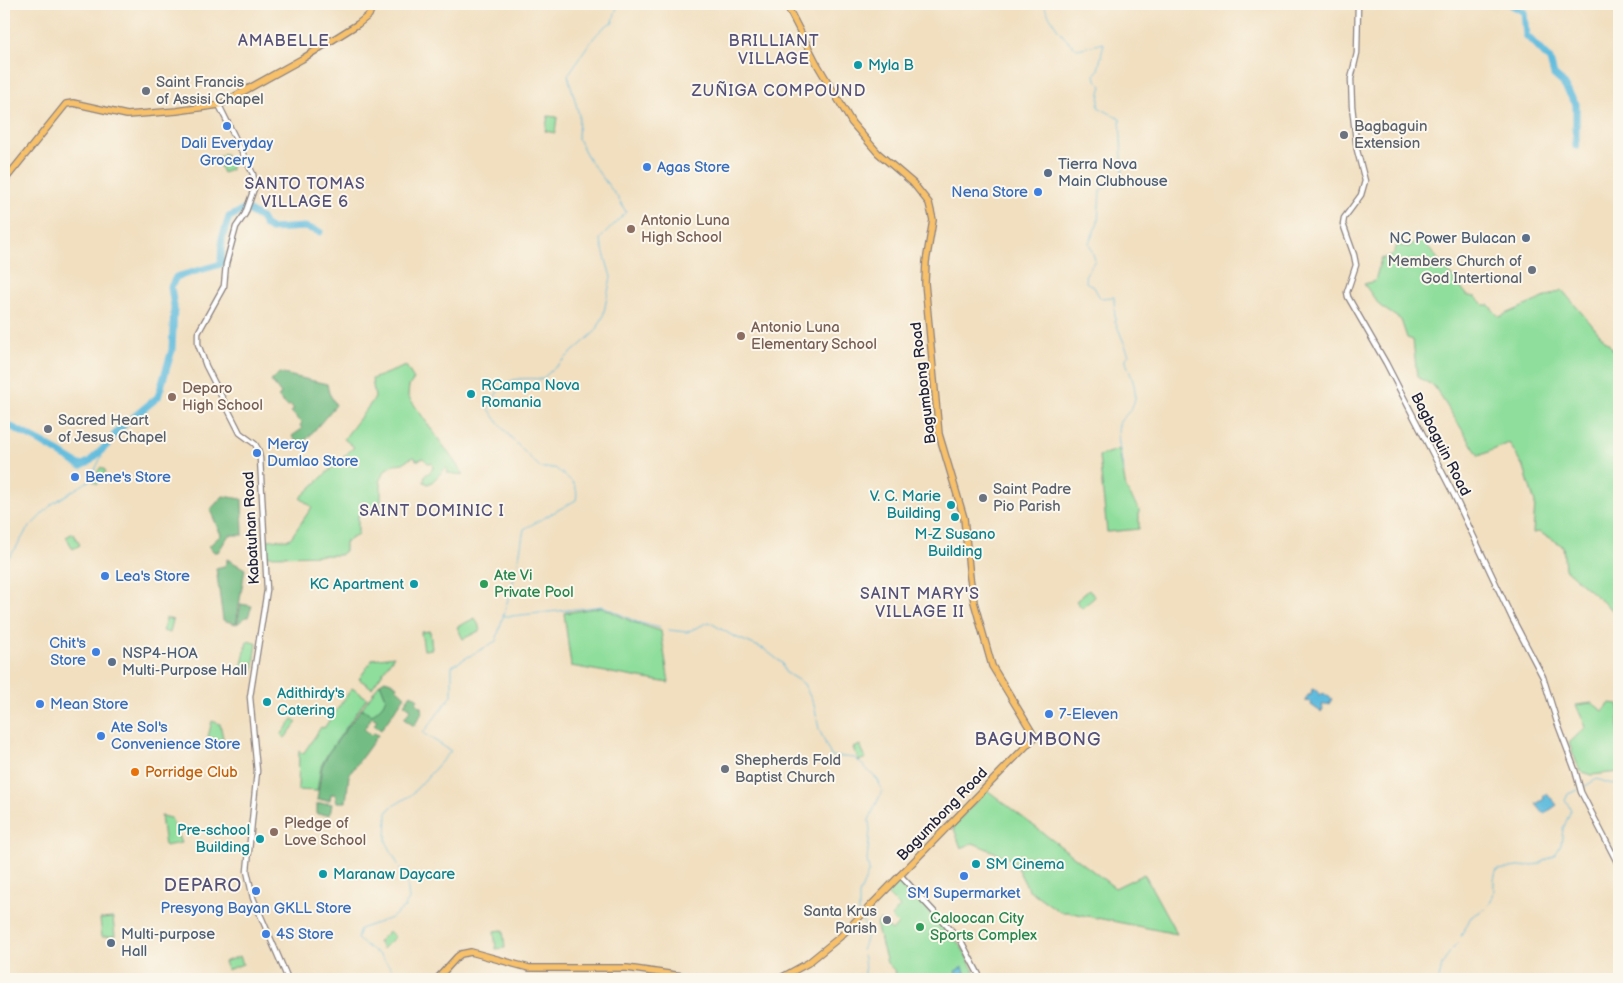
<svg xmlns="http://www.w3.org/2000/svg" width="1623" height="983" viewBox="0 0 1623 983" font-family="'Balsamiq Sans',sans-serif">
<rect width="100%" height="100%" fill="#fbf7ec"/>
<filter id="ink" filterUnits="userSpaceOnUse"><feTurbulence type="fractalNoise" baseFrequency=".02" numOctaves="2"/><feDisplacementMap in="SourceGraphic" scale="10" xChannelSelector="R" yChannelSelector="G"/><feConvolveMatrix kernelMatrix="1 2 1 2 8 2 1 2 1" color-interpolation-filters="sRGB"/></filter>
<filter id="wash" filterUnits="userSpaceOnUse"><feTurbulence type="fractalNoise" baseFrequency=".0096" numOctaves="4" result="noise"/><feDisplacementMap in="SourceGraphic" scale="20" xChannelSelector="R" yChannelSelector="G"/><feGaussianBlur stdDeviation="1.12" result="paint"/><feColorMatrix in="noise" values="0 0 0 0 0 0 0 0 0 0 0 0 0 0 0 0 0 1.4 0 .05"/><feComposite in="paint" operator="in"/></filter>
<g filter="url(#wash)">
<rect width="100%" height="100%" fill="#f1dfc0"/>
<!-- green -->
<path fill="#8fde9c" stroke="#58806c" d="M548,116L557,117L555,133L545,131Z
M225,154L232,169L223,173L216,158Z
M1420,237L1468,296L1476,297L1484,305H1489L1499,317L1562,290L1617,354L1619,367V616L1565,569L1563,546L1539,532L1533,533L1535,503L1524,468L1509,443L1479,456L1434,386L1417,377L1413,340L1407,338L1401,320L1380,306L1364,284L1375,281L1381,259L1393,255L1397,245L1409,247Z
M406,366L414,379L409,386L408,396L464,475L447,473L448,470L446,468L432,482L428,484L424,482L425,475L429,473L433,468L432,463H428L423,458L419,460H416L415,457L411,458L403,463L395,464L386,469L379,481L381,483V511L358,515V535L345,542V551L340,555L267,556L266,540L290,539L312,507L300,498L354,447L344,439L375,398L372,379Z
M1119,449L1126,488L1139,510V529L1107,532L1099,456Z
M101,467L106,471L97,484L92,480Z
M73,533L80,545L73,549L66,537Z
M1089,590L1095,597L1082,608L1076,601Z
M602,607L633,622L661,631L669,683L571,666L564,613Z
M166,618L173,620L170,633L163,631Z
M475,618L481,630L463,639L457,627Z
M430,631L432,649L424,650L421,632Z
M247,641L257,643L253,671L241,669Z
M394,656L372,688L359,679L373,659Z
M380,683L386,698L382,706L372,715L362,708Z
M352,688L367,698L328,753L321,766L317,791L298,790L299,751L303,754L321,727L324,728Z
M1592,703L1603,711L1610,703L1619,704V772L1592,775L1580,771L1569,743L1586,727L1576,705Z
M293,719L297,722L285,738L281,735Z
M212,721L220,724L224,742L208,737Z
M860,745L866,758L859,761L853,748Z
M987,790L1115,888L1144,874L1177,934L1067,912H1060L1028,889L1013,860L973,843L961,848L953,826Z
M161,816L171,818L181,843L165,846Z
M901,880L961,946L978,979H898L894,970L887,963L876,924L880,920L892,931L898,924L891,917L900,907L887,894Z
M113,918L115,936L102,937L100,919Z
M503,930L505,948L496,949L494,931Z
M389,931L395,937L383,949L378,942Z
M240,956L243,964L227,970L224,962Z"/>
<!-- forest -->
<path fill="#73bd84" stroke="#4a7060" d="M279,373L327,384L329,393L336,405L301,446L292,436L302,429L300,425L302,423L291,412L294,409L290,405L288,407L278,397L281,394L271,381Z
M223,496L242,499L243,535H229L218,552H214L209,546L221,535L210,510Z
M227,559L245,569L236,624L223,620L216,568L224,566L227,563Z
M241,604L252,606L248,617H246L237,624Z
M385,680L391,682L397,686L396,688L405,696L381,730L374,725L377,720L372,717L364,729L371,735L374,733L378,735L349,775L346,802H337L335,794H331L330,800H317L322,766L329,752L362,708L372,715L382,706L386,698L380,683Z
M411,694L418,699L416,703L421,707L422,713L414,726L404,719L411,709L404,704Z
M328,803L332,804L330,815L317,814V804Z"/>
<!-- water -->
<path fill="#5fbbdd" stroke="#406e8c" d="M1312,689L1319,692V697L1323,693L1332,699L1329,704L1322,705L1323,709L1321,712L1311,705L1312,702L1305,701L1308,695H1311Z
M1547,793L1557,805L1544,814L1536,804L1544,799L1543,796Z
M963,967L967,979H958L955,971Z"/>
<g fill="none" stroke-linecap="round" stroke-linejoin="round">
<!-- stream -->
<path stroke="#5fbbdd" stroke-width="1" d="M1043,4C1052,21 1061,38 1078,49L1104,43L1098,70L1095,74L1096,80L1102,86C1099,93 1100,99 1098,107L1120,119L1123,178L1100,190L1098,222L1089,243L1095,260L1085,276L1086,282L1094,287L1100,298L1114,297L1115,321L1129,355L1126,358V362C1132,379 1141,395 1130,410C1126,416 1120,419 1119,425C1116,436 1122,460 1124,472
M4,563L16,548L26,531L52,504L90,480L107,445
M504,616H512L603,606L637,622L660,628
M668,630L687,632L709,622L733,636L764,649L782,663L785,672L804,684L814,705L819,729L831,756L855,758L878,780L882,791L869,820L870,830L867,860L869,871L859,895V914
M1582,788L1597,779L1612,784L1619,782
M1488,906C1499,891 1490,884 1497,870L1539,864L1555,855L1561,845L1563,829L1571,810L1565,799L1568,794L1578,790
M861,920C871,930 866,938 862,951
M1461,936L1471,917L1485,909
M1452,949L1458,943
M863,955C866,963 863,972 867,979
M400,979L381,956L357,939L360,929L391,918L404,908L409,899L407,882L386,841L387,813L390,808L411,795L451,751L423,733L452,695V666L496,641L517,568L524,529L576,500C580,483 567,478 555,468H541C523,451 503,431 489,409C501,379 512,377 542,379L596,331L603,317L611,277L600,239L626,212L618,198L590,161L578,139L579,115L568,75C579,60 595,29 613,22L616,10L620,4
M1439,979L1442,965L1450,952"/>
<!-- river -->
<path stroke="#5fbbdd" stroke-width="7" d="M1510,4L1524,12L1526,35L1550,60L1554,75L1562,82L1576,104V146
M4,423L43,443L81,466L89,462L107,445L119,429L158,397L172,350L174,307L171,287L176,277L221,264L222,239L229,217L246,209L261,218L265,225L271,229L305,227L320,232"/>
</g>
</g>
<g filter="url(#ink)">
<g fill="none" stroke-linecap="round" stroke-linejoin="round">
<defs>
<path id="minor" d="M1358,4L1357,53L1351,79L1352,106L1357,150L1365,181L1361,195L1350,210L1344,218L1343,224L1354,255L1356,265L1347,292L1348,297L1386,363L1454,495L1512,618L1543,677L1557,722L1575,770L1581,792L1619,866
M219,105L253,174L255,186L245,214L236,227L226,264L224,286L198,333V344L206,366L240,433L255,444L258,449L260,458L267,590L250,697L257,771L247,871L253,898L288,979
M900,875L961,941L981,979"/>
<path id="major" d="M4,181L66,104L73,103L127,115L177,111L219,105L302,59L358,24L369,15L373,4
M437,979L457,957L461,954L471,952L529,968H627L703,979
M779,979L808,963L840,937L1035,737L992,666L974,602L970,578L964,518L939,434L925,283L926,262L933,220L929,203L913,183L878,153L852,123L817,64L786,4"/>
</defs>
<!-- minor casing -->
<use href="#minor" stroke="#8a807e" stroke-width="7"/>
<!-- major casing -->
<use href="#major" stroke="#8a807e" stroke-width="8"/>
<!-- minor -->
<use href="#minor" stroke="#fff" stroke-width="4.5"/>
<!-- major -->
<use href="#major" stroke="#f7c06b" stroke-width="5.5"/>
</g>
</g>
<!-- markers -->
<g fill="#0f9aa8" stroke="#fbf7ec" stroke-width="2">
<circle cx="858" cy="65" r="5"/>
<circle cx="471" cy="394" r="5"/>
<circle cx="951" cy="505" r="5"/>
<circle cx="955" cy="517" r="5"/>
<circle cx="414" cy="584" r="5"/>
<circle cx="267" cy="702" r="5"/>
<circle cx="260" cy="839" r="5"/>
<circle cx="976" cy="864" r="5"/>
<circle cx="323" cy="874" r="5"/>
</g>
<g fill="#6b7280" stroke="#fbf7ec" stroke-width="2">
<circle cx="146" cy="91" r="5"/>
<circle cx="1344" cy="135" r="5"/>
<circle cx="1532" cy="270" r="5"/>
<circle cx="48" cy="429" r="5"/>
<circle cx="983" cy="498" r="5"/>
<circle cx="725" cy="769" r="5"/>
<circle cx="887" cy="920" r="5"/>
</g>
<g fill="#3f7fe0" stroke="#fbf7ec" stroke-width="2">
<circle cx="227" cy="126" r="5"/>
<circle cx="647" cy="167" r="5"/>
<circle cx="1038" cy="192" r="5"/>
<circle cx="257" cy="453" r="5"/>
<circle cx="75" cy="477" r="5"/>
<circle cx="105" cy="576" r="5"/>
<circle cx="96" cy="652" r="5"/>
<circle cx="40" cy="704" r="5"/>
<circle cx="1049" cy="714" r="5"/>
<circle cx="101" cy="736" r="5"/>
<circle cx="964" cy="876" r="5"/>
<circle cx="256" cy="891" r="5"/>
<circle cx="266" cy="934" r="5"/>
</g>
<g fill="#5c6f8a" stroke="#fbf7ec" stroke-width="2">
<circle cx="1048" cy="173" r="5"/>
<circle cx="1526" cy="238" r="5"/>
<circle cx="112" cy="662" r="5"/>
<circle cx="111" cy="943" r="5"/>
</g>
<g fill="#8d6e63" stroke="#fbf7ec" stroke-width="2">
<circle cx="631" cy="229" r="5"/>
<circle cx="741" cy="336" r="5"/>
<circle cx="172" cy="397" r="5"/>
<circle cx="274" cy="832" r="5"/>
</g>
<g fill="#2e9e5b" stroke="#fbf7ec" stroke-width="2">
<circle cx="484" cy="584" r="5"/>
<circle cx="920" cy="927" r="5"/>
</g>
<circle fill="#e8710a" stroke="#fbf7ec" stroke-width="2" cx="135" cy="772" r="5"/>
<g text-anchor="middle" stroke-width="4" stroke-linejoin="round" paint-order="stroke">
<!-- culture labels -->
<g font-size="15" fill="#0d838f" stroke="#fbf7ec" text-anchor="start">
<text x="868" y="70">Myla B</text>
<text x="481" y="390">RCampa Nova<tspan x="481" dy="17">Romania</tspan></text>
<text x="941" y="501" text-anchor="end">V. C. Marie<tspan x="941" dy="17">Building</tspan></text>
<text x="955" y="539" text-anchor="middle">M-Z Susano<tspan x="955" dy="17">Building</tspan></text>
<text x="404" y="589" text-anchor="end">KC Apartment</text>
<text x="277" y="698">Adithirdy's<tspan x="277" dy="17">Catering</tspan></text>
<text x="250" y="835" text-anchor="end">Pre-school<tspan x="250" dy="17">Building</tspan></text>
<text x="986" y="869">SM Cinema</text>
<text x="333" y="879">Maranaw Daycare</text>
</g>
<!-- worship labels -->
<g font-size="15" fill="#5b616d" stroke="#fbf7ec" text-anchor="start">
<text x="156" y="87">Saint Francis<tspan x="156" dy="17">of Assisi Chapel</tspan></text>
<text x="1354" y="131">Bagbaguin<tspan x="1354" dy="17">Extension</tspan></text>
<text x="1522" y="266" text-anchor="end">Members Church of<tspan x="1522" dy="17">God Intertional</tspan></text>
<text x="58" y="425">Sacred Heart<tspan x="58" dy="17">of Jesus Chapel</tspan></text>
<text x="993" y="494">Saint Padre<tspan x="993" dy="17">Pio Parish</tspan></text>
<text x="735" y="765">Shepherds Fold<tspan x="735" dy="17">Baptist Church</tspan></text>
<text x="877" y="916" text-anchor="end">Santa Krus<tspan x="877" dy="17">Parish</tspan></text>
</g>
<!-- shop labels -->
<g font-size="15" fill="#366cbe" stroke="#fbf7ec" text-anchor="start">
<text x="227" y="148" text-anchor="middle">Dali Everyday<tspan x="227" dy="17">Grocery</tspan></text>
<text x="657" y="172">Agas Store</text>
<text x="1028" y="197" text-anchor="end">Nena Store</text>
<text x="267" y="449">Mercy<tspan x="267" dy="17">Dumlao Store</tspan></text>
<text x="85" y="482">Bene's Store</text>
<text x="115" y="581">Lea's Store</text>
<text x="86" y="648" text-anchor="end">Chit's<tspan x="86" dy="17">Store</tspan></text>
<text x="50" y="709">Mean Store</text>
<text x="1059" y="719">7-Eleven</text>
<text x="111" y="732">Ate Sol's<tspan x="111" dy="17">Convenience Store</tspan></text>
<text x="964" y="898" text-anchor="middle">SM Supermarket</text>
<text x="256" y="913" text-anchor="middle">Presyong Bayan GKLL Store</text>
<text x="276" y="939">4S Store</text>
</g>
<!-- service labels -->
<g font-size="15" fill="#4e5e75" stroke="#fbf7ec" text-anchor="start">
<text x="1058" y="169">Tierra Nova<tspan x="1058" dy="17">Main Clubhouse</tspan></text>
<text x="1516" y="243" text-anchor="end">NC Power Bulacan</text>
<text x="122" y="658">NSP4-HOA<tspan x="122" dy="17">Multi-Purpose Hall</tspan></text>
<text x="121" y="939">Multi-purpose<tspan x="121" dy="17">Hall</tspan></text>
</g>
<!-- education labels -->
<g font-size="15" fill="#785e54" stroke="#fbf7ec" text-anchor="start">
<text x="641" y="225">Antonio Luna<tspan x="641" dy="17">High School</tspan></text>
<text x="751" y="332">Antonio Luna<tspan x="751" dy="17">Elementary School</tspan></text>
<text x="182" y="393">Deparo<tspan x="182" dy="17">High School</tspan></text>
<text x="284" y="828">Pledge of<tspan x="284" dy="17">Love School</tspan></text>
</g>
<!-- street labels -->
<g font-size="15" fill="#22223b" stroke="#fbf7ec">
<text transform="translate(923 383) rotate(-97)" y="5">Bagumbong Road</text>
<text transform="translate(1441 444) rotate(63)" y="5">Bagbaguin Road</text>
<text transform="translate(251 528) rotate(-93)" y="5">Kabatuhan Road</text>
<text transform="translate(942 814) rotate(-46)" y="5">Bagumbong Road</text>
</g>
<!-- leisure labels -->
<g font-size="15" fill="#27864d" stroke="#fbf7ec" text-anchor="start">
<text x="494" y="580">Ate Vi<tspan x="494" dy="17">Private Pool</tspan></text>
<text x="930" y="923">Caloocan City<tspan x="930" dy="17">Sports Complex</tspan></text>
</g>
<!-- food labels -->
<g font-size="15" fill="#c56008" stroke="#fbf7ec" text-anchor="start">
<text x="145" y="777">Porridge Club</text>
</g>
<!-- neighbourhood labels -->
<g font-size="16" letter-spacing="1" fill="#565179" stroke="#fbf7ec">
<text x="284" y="46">AMABELLE</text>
<text x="774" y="46">BRILLIANT<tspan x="774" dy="18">VILLAGE</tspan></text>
<text x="779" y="96">ZUÑIGA COMPOUND</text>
<text x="305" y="189">SANTO TOMAS<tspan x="305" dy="18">VILLAGE 6</tspan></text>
<text x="432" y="516">SAINT DOMINIC I</text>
<text x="920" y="599">SAINT MARY'S<tspan x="920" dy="18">VILLAGE II</tspan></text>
</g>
<!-- quarter labels -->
<g font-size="18" letter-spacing="1" fill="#565179" stroke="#fbf7ec">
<text x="1038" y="745">BAGUMBONG</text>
<text x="203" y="891">DEPARO</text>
</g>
</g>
<!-- margin -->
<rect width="1623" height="983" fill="none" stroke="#fbf7ec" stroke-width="20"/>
</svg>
